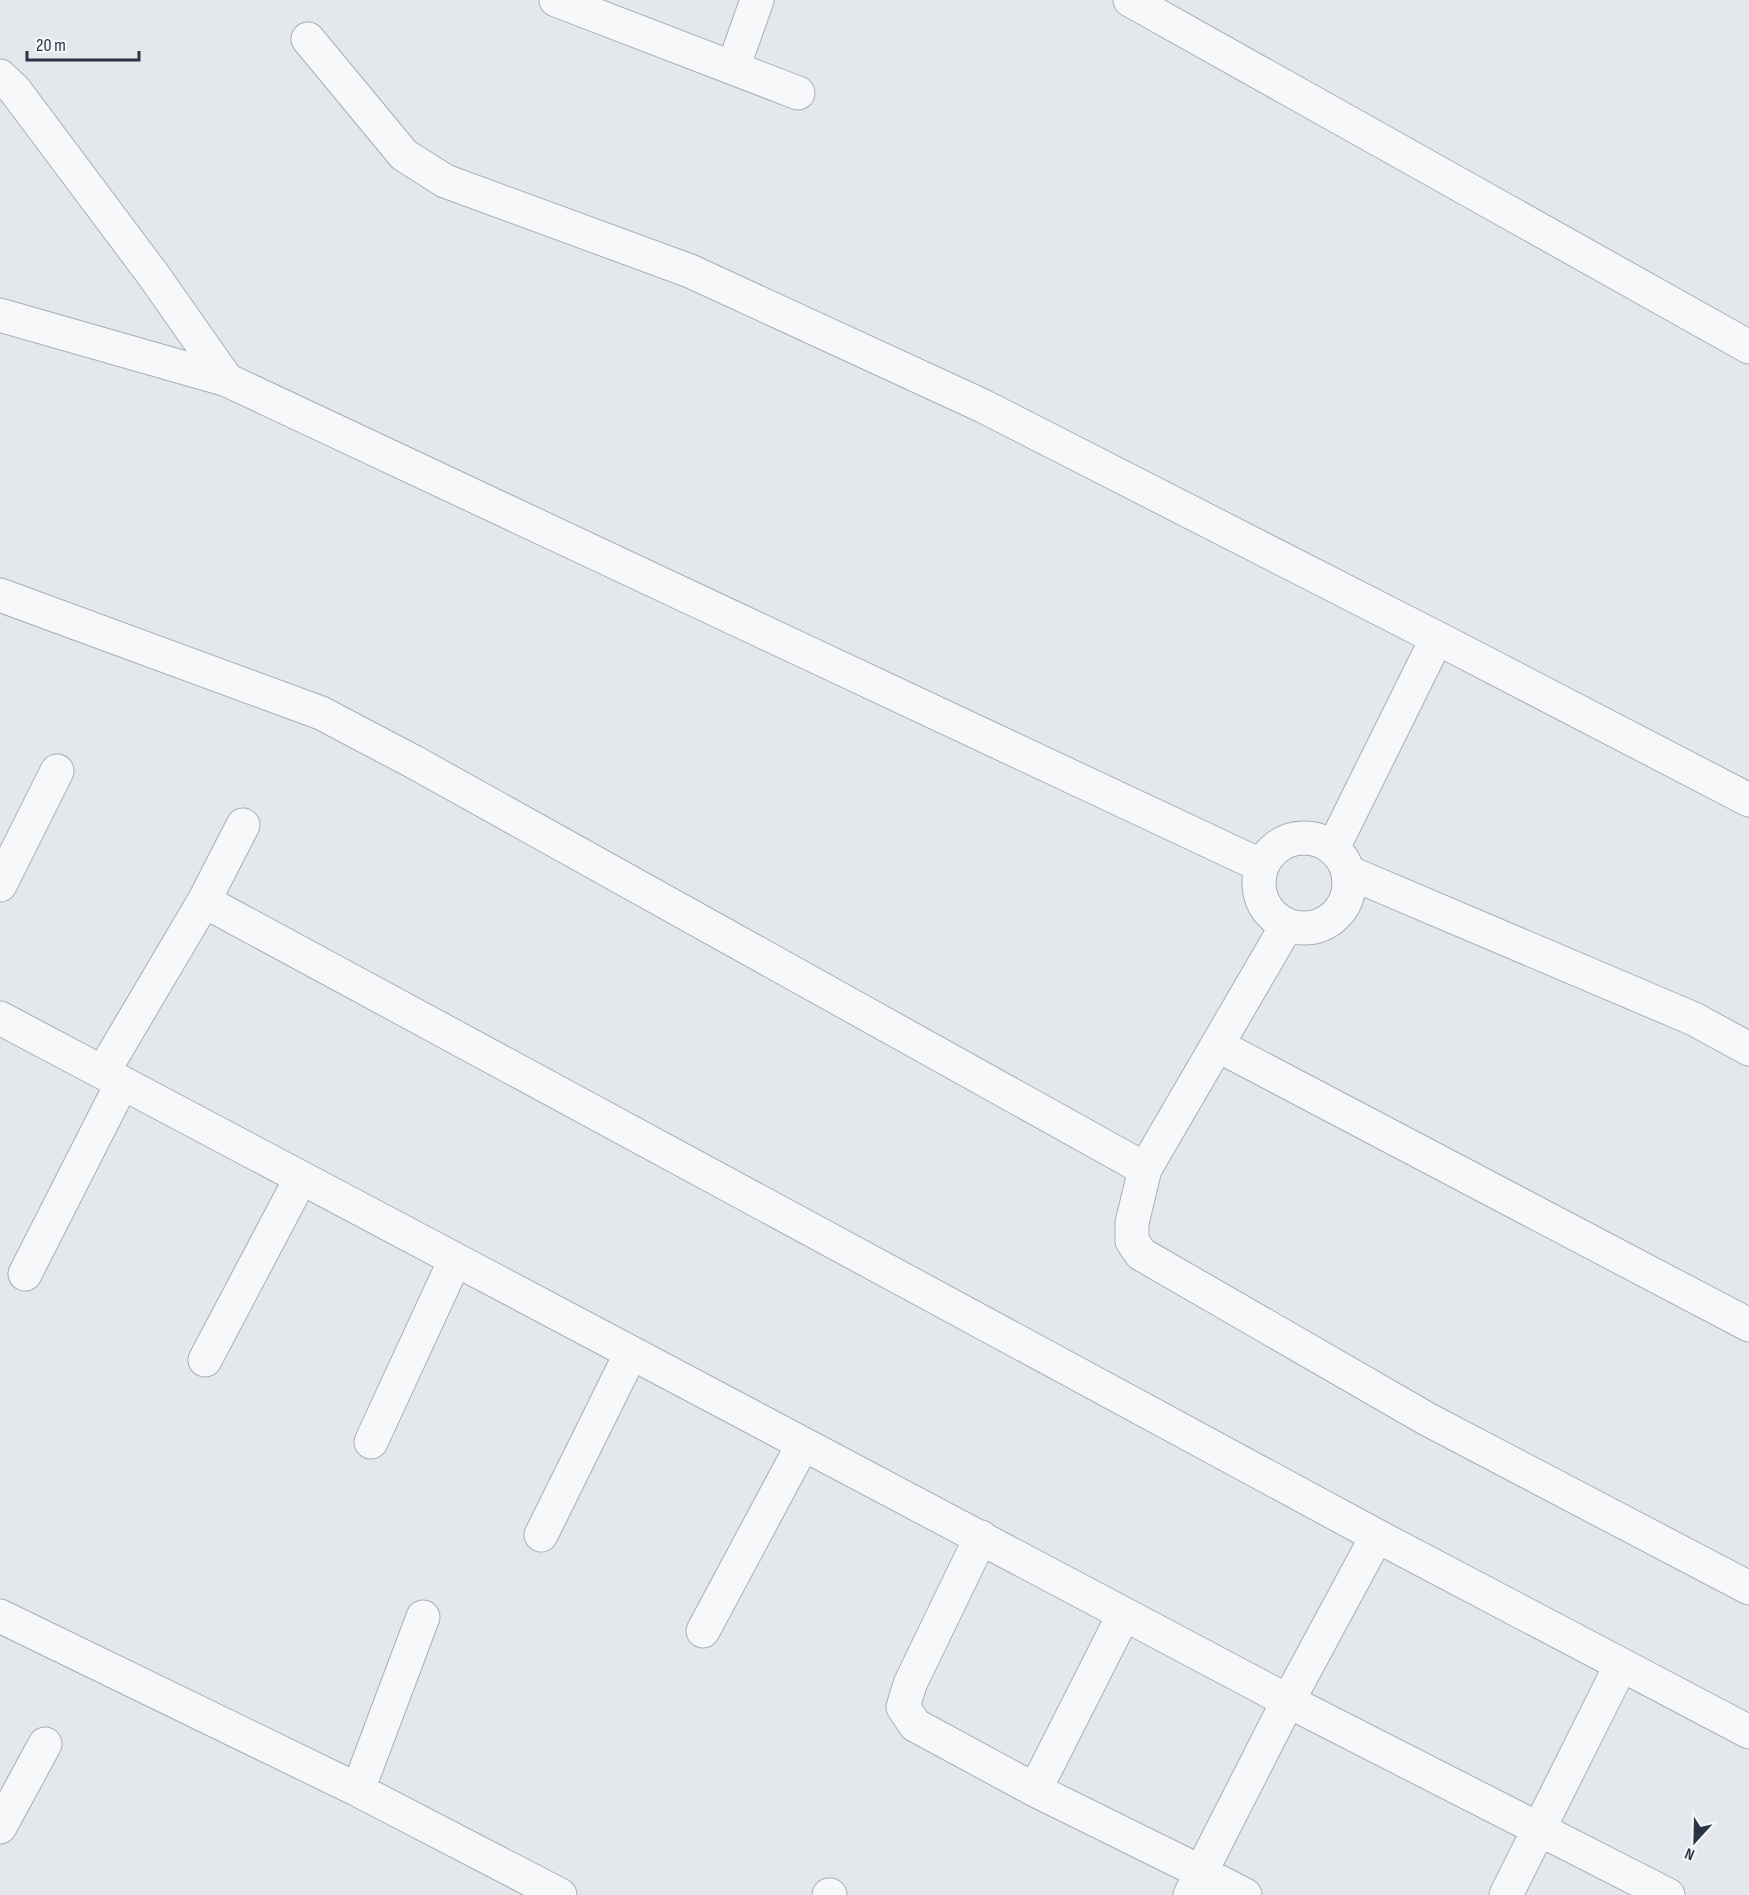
<svg xmlns="http://www.w3.org/2000/svg" width="1749" height="1895" viewBox="0 0 1749 1895" font-family="'Sofia Sans Condensed',sans-serif">
<rect width="100%" height="100%" fill="#e4e7ec"/>
<g fill="none" stroke-linecap="round" stroke-linejoin="round">
<defs>
<path id="minor" d="M556,0L798,93
M1130,0L1749,347
M308,39L404,155L445,181L690,271L983,406L1437,638L1333,848
M733,68L757,0
M0,76L14,89L154,276L227,380L1262,866
M0,315L227,380
M0,595L321,713L414,762L1145,1169
M1437,638L1749,800
M1259 883a45 45 0 1 1 90 0a45 45 0 1 1-90 0Z
M1348,872L1694,1019L1749,1049
M0,885L57,771
M204,901L243,825
M1287,925L1145,1169L1132,1223V1241L1141,1254L1427,1419L1749,1588
M0,1018L1288,1701L1668,1895
M1217,1045L1749,1325
M103,1072L204,901L1377,1536L1288,1701L1201,1872L1035,1790L915,1725L903,1707L910,1684L981,1537
M25,1274L122,1083
M205,1360L301,1178
M371,1442L455,1260
M541,1535L631,1353
M1377,1536L1749,1732
M0,1616L358,1790L560,1895
M703,1631L803,1444
M358,1790L423,1617
M1035,1790L1124,1614
M0,1827L45,1744
M829,1895H830
M1190,1895L1201,1872L1245,1895
M1506,1895L1621,1665"/>
</defs>
<!-- minor casing -->
<use href="#minor" stroke="#a9aeb7" stroke-width="35"/>
<!-- minor -->
<use href="#minor" stroke="#f7f8fa" stroke-width="33"/>
</g>
<!-- north arrow -->
<g transform="translate(1695 1841) rotate(202)" stroke="#f4f6f9" stroke-width="4.5" paint-order="stroke">
<path d="M0-4.5L10 22L0 15L-10 22Z" fill="#2b3445"/>
<text y="-9" font-size="16" font-weight="bold" text-anchor="middle" fill="#2b3445">N</text>
</g>
<!-- scale -->
<path d="M27 51v9h112v-9" fill="none" stroke="#2b3445" stroke-width="3"/>
<text x="36" y="51" font-size="18" fill="#2b3445" stroke="#f4f6f9" stroke-width="4.5" paint-order="stroke">20 m</text>
</svg>
